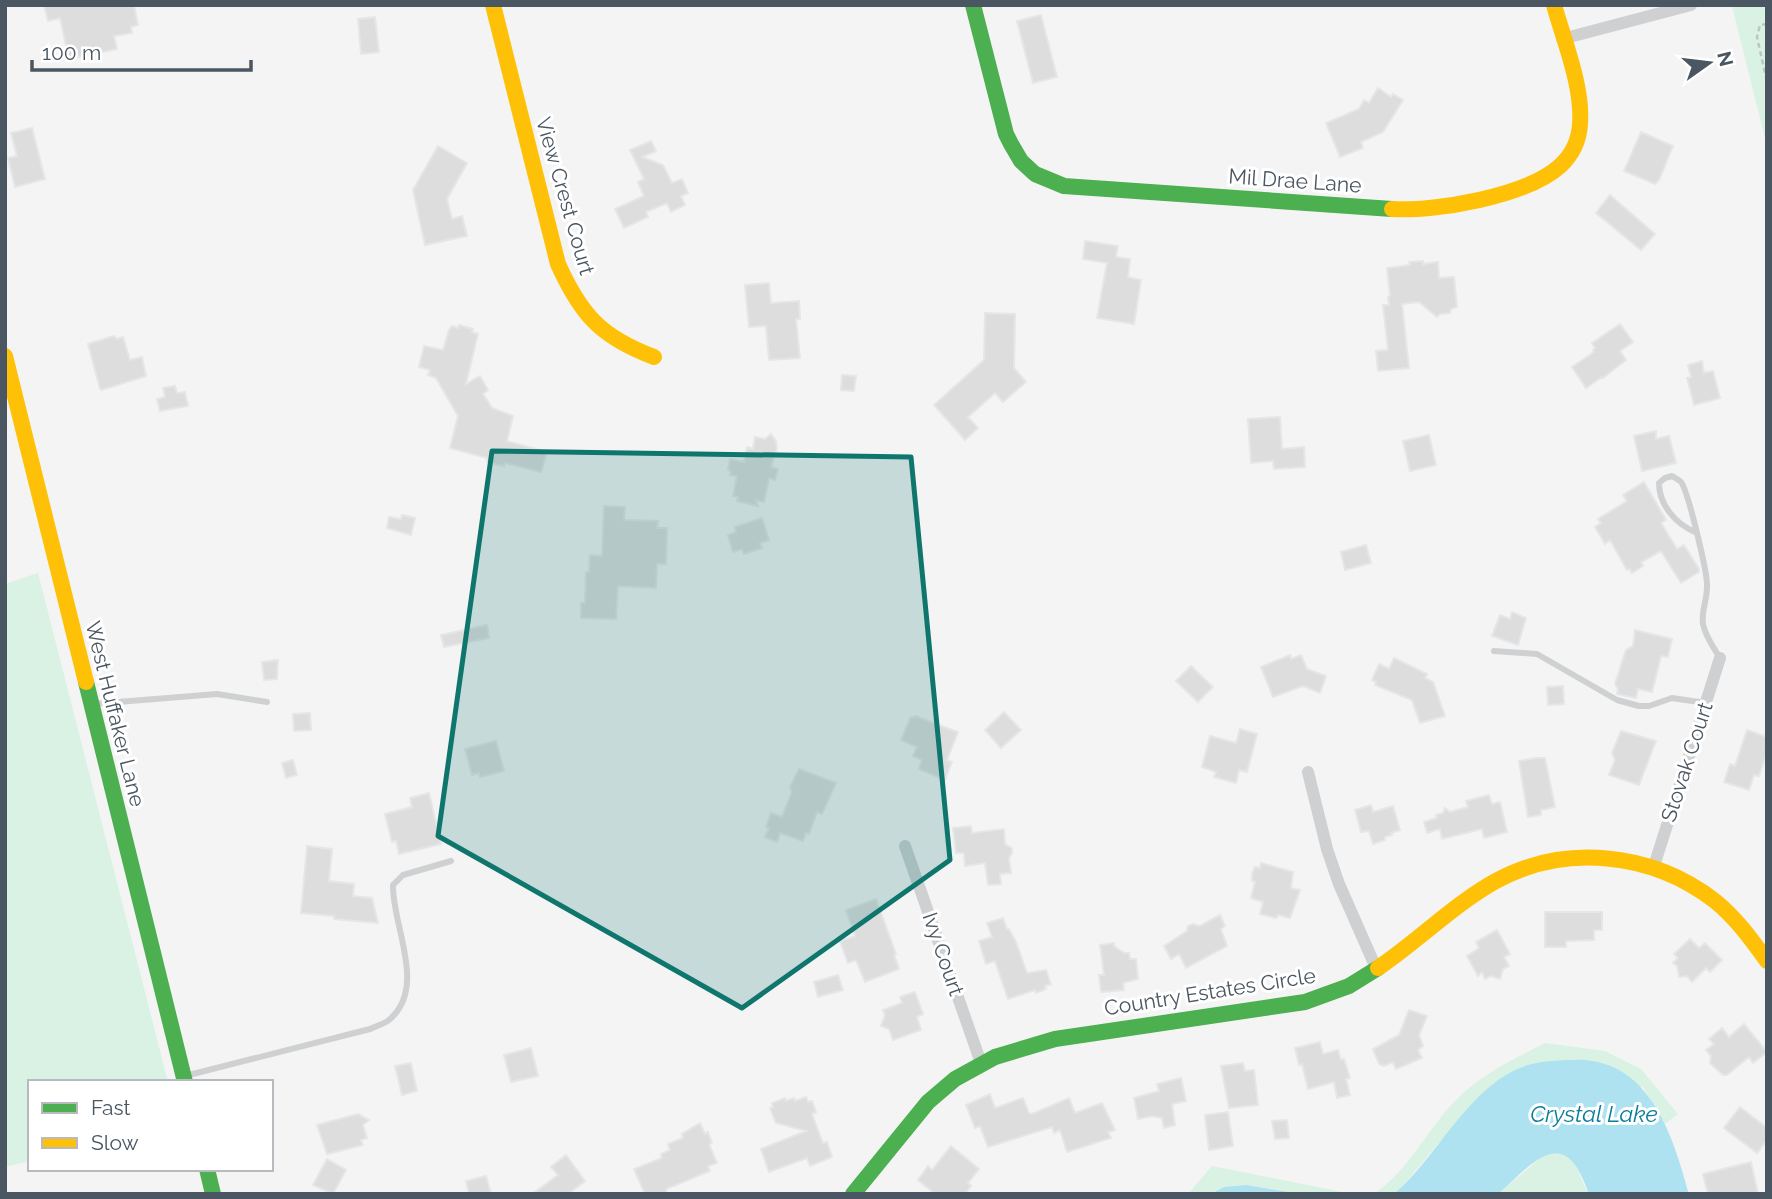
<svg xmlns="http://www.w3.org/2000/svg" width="1772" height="1199" viewBox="0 0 1772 1199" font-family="Raleway,sans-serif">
<rect width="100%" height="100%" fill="#f4f4f4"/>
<!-- green -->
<path fill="#d9f2e3" d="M1731,5H1767V146L1732,6Z
M38,573L168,1082H30V1161L5,1167V584Z
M1545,1043L1605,1051L1641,1069L1678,1114L1665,1124L1643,1087L1509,1073C1466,1107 1434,1150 1398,1191L1394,1194H1374C1409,1170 1427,1130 1455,1101C1481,1074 1512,1060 1545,1043Z
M1561,1153L1574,1161L1588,1194H1498L1544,1155Z
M1212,1166L1352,1194H1301L1246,1185L1224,1187L1211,1194H1188Z"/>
<!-- water -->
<path fill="#aee2f0" d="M1565,1060C1574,1060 1584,1059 1592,1061C1654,1070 1675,1143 1689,1194H1588C1587,1186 1583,1180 1580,1173C1557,1127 1522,1174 1498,1194H1394C1439,1156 1472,1079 1532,1064C1543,1061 1554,1061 1565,1060Z
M1246,1185L1301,1194H1211L1224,1187Z"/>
<!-- building -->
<path fill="#ddddde" stroke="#e5e6e7" stroke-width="2" d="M44,5H134L138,25L131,27L132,33L114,36L117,49L69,59L60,18L48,21Z
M1041,15L1057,77L1033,83L1017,21Z
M375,17L379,52L361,54L358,19Z
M1378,88L1391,97L1393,94L1403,100L1383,132L1361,142L1363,148L1340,157L1326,123L1359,109L1364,100L1369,103Z
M32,128L45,179L15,187L8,158L17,156L11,133Z
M1641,132L1673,146L1659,180L1655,184L1624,171Z
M651,141L656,151L642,157L663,165L672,183L682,179L688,193L681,196L685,205L671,212L667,203L646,212L648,217L624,228L615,209L644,196L638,182L644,179L630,150Z
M438,146L467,163L447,199L452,219L462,216L467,236L425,245L413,190Z
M1610,195L1655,234L1641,250L1596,213Z
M1085,241L1118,246L1116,257L1130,259L1128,277L1141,280L1134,324L1097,318L1107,263L1083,259Z
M1423,261V264L1438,262L1439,278L1454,277L1457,307L1451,309L1450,313L1440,314L1437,317L1419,302L1402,304L1409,368L1378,371L1376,351L1388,350L1383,305H1389L1388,297L1390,296L1387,268L1410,265L1409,262Z
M769,283L771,303L799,301L800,319H796L800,358L769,360L766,326L749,327L745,285Z
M985,313L1015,314L1014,368L1026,382L1003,402L995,393L968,417L978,428L965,440L934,405L984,360Z
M1620,324L1633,342L1620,351L1626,360L1603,378L1602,377L1586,388L1572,367L1594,352L1593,350L1595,348L1592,343Z
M459,325L473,329L472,332L478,334L466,384L480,376L488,390L483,394L492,408L513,416L507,441L547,452L541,472L505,463L504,466L487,462V458L450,448L458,416L436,378L428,375L430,370L419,367L424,346L443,350L449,330L452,326L458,328Z
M114,336L117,339L123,337L130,360L142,357L146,376L102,390L100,389L88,344Z
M1702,361L1704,373L1713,371L1720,398L1694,405L1687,378L1691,377L1688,365Z
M842,375L856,376L854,391L841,390Z
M175,386L177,393L185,392L188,406L160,411L157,399L165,397L163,388Z
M1280,417L1282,449L1304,447L1305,467L1274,469L1273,461L1251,463L1248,419Z
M1656,431V439L1669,436L1676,463L1642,471L1634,436Z
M771,434L776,441L777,448L771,467L778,469L775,480L769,478L764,502L756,500L758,506L737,501L738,497L733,496L737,476L730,475L731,471L728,470L730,459L744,462L747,447L753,449L755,437L765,439Z
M1429,435L1436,465L1410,471L1403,441Z
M1644,482L1666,520L1661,523L1677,549L1684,545L1699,569V572L1681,583L1661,551L1641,562L1643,566L1632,573L1630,569L1627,570L1610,540L1605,544L1595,527L1601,523L1598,519L1627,501L1623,495Z
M604,506L625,507L624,520L658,521L657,528H667L666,564H657L656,588L618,586L616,619L581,618V603H585L586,572H589L590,555L602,556Z
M402,515L415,518L411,535L387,528L389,517L401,519Z
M762,518L769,540L760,543L762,548L744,554L742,549L733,552L728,535L736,532L735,527Z
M1366,545L1371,563L1345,570L1341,552Z
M1512,612L1526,618L1518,645L1492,636L1500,615L1510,619Z
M487,625L489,638L444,647L441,635Z
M1635,630L1672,639L1668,657L1661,656L1652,692L1638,689L1636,698L1617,694L1618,689L1615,684L1626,650L1633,646Z
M1290,655L1291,659L1301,655L1307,669L1326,676L1320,693L1303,686L1273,697L1261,667Z
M1394,658L1427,674L1425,678L1433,682L1445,716L1420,723L1412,700L1375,685L1376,682L1372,680L1379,664L1389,669Z
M278,660L277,679L264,680L262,662Z
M1191,666L1213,687L1198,702L1176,681Z
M1563,686L1564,704L1548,705L1547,687Z
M1004,712L1021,730L1001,748L985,730Z
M310,713L311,730L294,731L293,714Z
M915,716L958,732L947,760L952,762L945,780L919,769L922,760L913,756L917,747L901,740L911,717L914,718Z
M1240,729L1257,734L1247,772L1239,770L1236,783L1214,777L1216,772L1202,767L1210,736L1236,743Z
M1747,730L1767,737V753L1759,776L1754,775L1749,790L1724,782L1730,764L1735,766Z
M1621,731L1656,741L1639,785L1609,775L1615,760L1612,753Z
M496,741L504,771L480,777L479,773L472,775L465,749Z
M1536,758H1545L1555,807L1541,810V815L1528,817L1519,761Z
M293,760L297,775L286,778L282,763Z
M799,769L836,783L822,814L817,812L809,834L806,833L803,841L780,833L777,842L765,837L769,828L766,827L771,813L782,817L792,792L790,787Z
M429,793L441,844L399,854L396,841L392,842L385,814L412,807L410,798Z
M1489,795L1492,804L1500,802L1507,832L1484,838L1482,829L1442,839L1440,829L1427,833L1424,822L1437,818L1436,815L1443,813L1445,808L1450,812L1468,807L1466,801Z
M1371,805L1373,812L1393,806L1400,830L1391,833L1392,835L1385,837V840L1373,844L1369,831L1361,832L1355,810Z
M971,826L972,833L1004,829L1005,844L1012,848V853L1009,858L1011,873L1000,874L1001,884L988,885L985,863L965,866L964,853H956L953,828Z
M307,846L332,849L329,881L354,884L353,896L372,898L378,923L334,919V916L301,913Z
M1261,863L1293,872L1291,888L1300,890L1290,918L1278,915L1276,918L1260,914L1263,902L1251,898L1255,882L1252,881V874L1255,867L1260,868Z
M876,899L896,954L894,955L899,969L865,982L856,960L848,963L840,941L855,936L846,910Z
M1545,912H1602V930H1594V940L1566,941V947H1545Z
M1220,915L1225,926L1221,929L1227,946L1186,968L1179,954L1171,959L1164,946L1187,931L1188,926L1193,924L1200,926Z
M1003,918L1007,929H1009L1016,942L1027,973L1046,970L1051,984L1045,986L1046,989L1036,993L1035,990L1008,999L995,961L986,964L979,941L992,937L987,923Z
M1497,930L1510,954L1504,957L1509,966L1503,969L1500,979L1491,976L1485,979L1482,972L1478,976L1467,956L1479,948L1476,942Z
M1690,939L1699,948L1705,943L1722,960L1710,972L1706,968L1692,982L1687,976L1679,977L1677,966L1673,963L1678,958L1674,954Z
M1114,943V946L1124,953H1129L1130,959H1136L1138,979L1123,983L1124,990L1101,992L1099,975H1104L1100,945Z
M838,975L843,990L818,997L814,982Z
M915,992L923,1014L917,1017L921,1030L893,1040L889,1029L881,1026L885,1015L883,1010L902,1003L900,997Z
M1409,1010L1427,1016L1419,1035L1423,1046L1418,1050L1422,1058L1396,1069L1393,1062L1384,1066L1379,1064L1373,1049L1399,1035Z
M1744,1024L1767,1052L1753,1063L1749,1057L1727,1075H1723L1710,1063L1711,1056L1706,1050L1714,1044L1709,1039L1722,1028L1729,1037Z
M1320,1042L1323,1054L1338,1050L1341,1060L1344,1059L1350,1078L1346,1079L1350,1095L1337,1098L1334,1082L1308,1089L1302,1064L1299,1065L1295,1048Z
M531,1048L538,1076L511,1082L504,1055Z
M411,1063L417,1091L402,1095L395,1066Z
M1243,1063L1245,1071L1254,1070L1258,1105L1229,1108L1221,1066Z
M1181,1078L1186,1101L1172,1104L1175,1125L1164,1128L1162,1118L1152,1116L1138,1119L1134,1098L1159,1091L1157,1084Z
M990,1094L995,1108L1023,1098L1029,1113L1032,1114L1069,1098L1075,1113L1102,1103L1115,1130L1108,1132L1111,1138L1067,1152L1060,1130L1054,1133L1052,1127L988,1147L980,1126L975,1128L966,1105Z
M806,1097L808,1102L812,1101L816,1112L812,1114L823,1143L827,1142L832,1157L810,1166L807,1158L769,1172L761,1149L806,1131L776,1123L770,1108L773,1107L772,1103L785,1098L786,1101L794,1098L795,1101Z
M1740,1107L1767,1128V1140L1757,1153L1724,1128Z
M1228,1112L1233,1146L1209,1150L1205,1115Z
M358,1114L369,1120L363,1125L367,1138L361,1140L363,1145L327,1154L317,1125Z
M1287,1120L1289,1138L1275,1139L1272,1121Z
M700,1123L705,1134L708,1132L712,1143L709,1144L717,1163L708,1166L710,1171L666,1189L667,1194H645L634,1169L662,1158L661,1154L670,1150L668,1144L683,1138L682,1134Z
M951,1146L979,1169L968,1183L971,1186L965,1194H935L918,1180L928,1166L932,1170Z
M566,1155L585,1181L568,1194H532L558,1175L551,1167Z
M327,1159L346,1170L333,1194L313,1185Z
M1751,1162L1758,1194H1708L1703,1174Z
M486,1176L491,1194H469L466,1181Z"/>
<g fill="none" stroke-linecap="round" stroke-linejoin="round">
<!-- path -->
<path stroke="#bcc7c4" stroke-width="2.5" stroke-dasharray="5 3.5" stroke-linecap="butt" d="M1767,24L1760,25L1757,37L1767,82"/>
<!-- lane -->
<path stroke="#ced0d2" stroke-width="6" d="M1695,532C1676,524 1659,505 1659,483L1665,478L1672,476C1675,478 1679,480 1681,482C1688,491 1708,574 1707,587C1707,600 1701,612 1703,624C1705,636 1714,648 1720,658
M1494,651L1537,654L1617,700L1639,706H1649L1672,698L1706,703
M93,704L217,694L267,702
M185,1076L370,1029C376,1026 384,1024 389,1020C428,987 392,926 393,885L403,875L451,861"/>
<!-- street -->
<path stroke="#ced0d2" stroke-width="12" d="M1562,39L1691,5
M1308,772L1327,849L1339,884L1376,968
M905,846L981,1063
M1654,866L1720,658"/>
<!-- fast -->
<path stroke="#4caf50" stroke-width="16" d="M973,5L1006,134L1011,144L1021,161L1035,174L1064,186L1392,209
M86,682L185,1082
M207,1169L213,1194
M853,1194L928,1102L955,1079L995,1057L1055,1039L1305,1002L1349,986L1378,968"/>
<!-- slow -->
<path stroke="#ffc107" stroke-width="16" d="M493,5L558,264C581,315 601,337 654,357
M1392,209C1435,212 1527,196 1560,166C1572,155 1579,141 1580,124C1583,87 1564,41 1554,5
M5,356L86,682
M1378,968C1418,941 1452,906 1494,882C1564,843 1652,852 1715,901C1736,918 1751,939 1767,961"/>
</g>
<!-- marked area -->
<path fill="#0f766e" fill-opacity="0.2" stroke="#0f766e" stroke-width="5" stroke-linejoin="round" d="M492,451L911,457L950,860L742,1008L438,836Z"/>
<g text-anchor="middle" stroke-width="6" stroke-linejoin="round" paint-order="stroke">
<!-- street labels -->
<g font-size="21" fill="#4a5661" stroke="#fff">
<text transform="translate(1295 181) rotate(4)" y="7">Mil Drae Lane</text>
<text transform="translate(565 196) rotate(74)" y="7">View Crest Court</text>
<text transform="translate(115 714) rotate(76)" y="7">West Huffaker Lane</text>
<text transform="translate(1687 762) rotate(-72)" y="7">Stovak Court</text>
<text transform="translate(943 954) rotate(71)" y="7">Ivy Court</text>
<text transform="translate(1210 992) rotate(-9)" y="7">Country Estates Circle</text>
</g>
<!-- water labels -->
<g font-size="23" font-style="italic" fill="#0c7c9b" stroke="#fff">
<text x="1594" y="1122">Crystal Lake</text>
</g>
</g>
<!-- border -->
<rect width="1772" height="1199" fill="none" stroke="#4a5661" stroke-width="14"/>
<!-- legend -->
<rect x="28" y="1080" width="245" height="91" fill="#ffffff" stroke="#b7bbc0" stroke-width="2"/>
<rect x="42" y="1103" width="35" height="10" fill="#4caf50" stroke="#b7bbc0" stroke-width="2"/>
<text x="91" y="1115" font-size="21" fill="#4a5661">Fast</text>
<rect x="42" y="1138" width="35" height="10" fill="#ffc107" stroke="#b7bbc0" stroke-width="2"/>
<text x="91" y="1150" font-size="21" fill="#4a5661">Slow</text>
<!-- north arrow -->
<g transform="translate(1709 63) rotate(76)" stroke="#ffffff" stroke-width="5" paint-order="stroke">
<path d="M0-5L12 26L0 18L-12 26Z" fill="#4a5661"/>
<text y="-10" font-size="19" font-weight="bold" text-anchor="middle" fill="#4a5661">N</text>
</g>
<!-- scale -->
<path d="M32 60v10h219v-10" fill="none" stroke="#4a5661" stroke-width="3.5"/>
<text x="42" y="60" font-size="21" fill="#4a5661" stroke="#ffffff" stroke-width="5" paint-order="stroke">100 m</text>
</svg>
